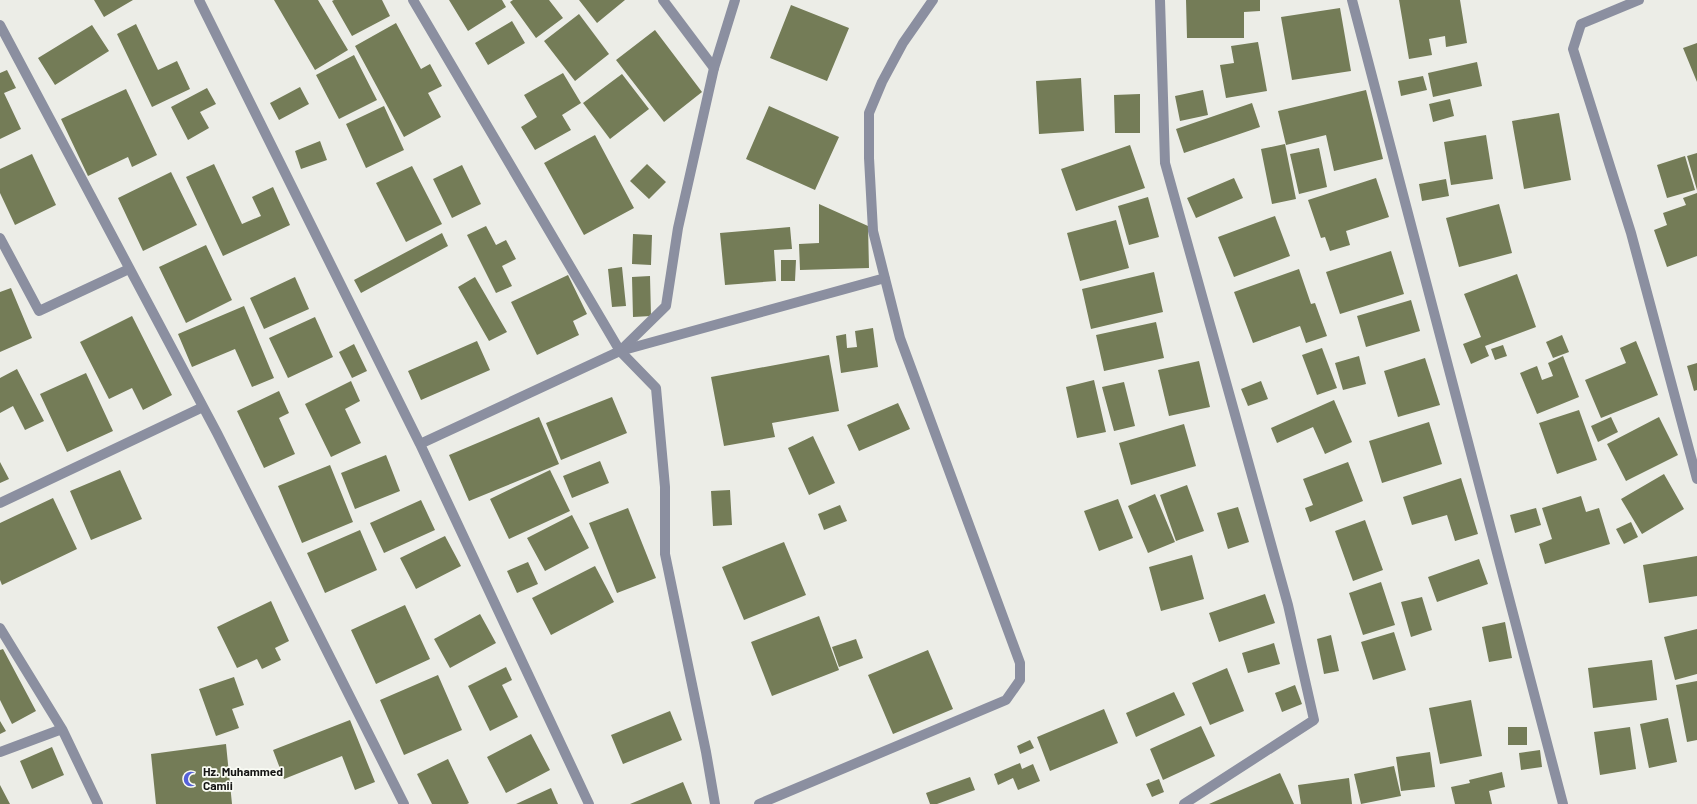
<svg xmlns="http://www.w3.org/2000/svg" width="1697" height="804" viewBox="0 0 1697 804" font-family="Barlow,sans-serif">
<rect width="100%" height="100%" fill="#ecede7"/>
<!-- building -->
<path fill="#747c57" d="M94,0H133L104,17Z
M274,0H318L348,50L315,70Z
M334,0H382L390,16L352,36L332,1Z
M449,0H502L506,7L468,31Z
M513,0H549L563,18L536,38L510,2Z
M579,0H625L597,23Z
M1186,0H1260V11L1244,12V38H1187Z
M1399,0H1460L1467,43L1446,47L1445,36L1429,39L1432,55L1409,59Z
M791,5L849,28L827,81L770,58Z
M1340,8L1351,71L1292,80L1281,17Z
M579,14L609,54L575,81L544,41Z
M512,21L525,43L488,65L475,43Z
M396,23L421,69L430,64L442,86L428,93L441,117L404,137L355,46Z
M136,24L158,70L177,61L190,89L152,107L117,34Z
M92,25L109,51L55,85L38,58Z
M655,30L702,92L664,122L616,60Z
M1258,42L1267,91L1226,98L1220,65L1234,63L1231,46Z
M1697,43V82L1683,48Z
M354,55L377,100L339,119L316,75Z
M1477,62L1482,86L1433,97L1428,73Z
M7,70L16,88L4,93L21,129L0,139V73Z
M563,73L581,103L562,115L571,130L535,150L521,127L537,117L524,95Z
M622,74L649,109L610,139L583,103Z
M1423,76L1427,90L1401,96L1398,81Z
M1081,78L1084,131L1039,134L1036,81Z
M300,87L309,104L279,120L270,103Z
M207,88L216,104L200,112L209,128L188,140L171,107Z
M126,89L157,155L132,167L128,157L88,176L61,119Z
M1203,90L1208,115L1180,121L1175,96Z
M1366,90L1383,159L1334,171L1326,135L1286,145L1278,111Z
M1140,94V133H1115L1114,95Z
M1450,99L1454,116L1433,122L1429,104Z
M1252,103L1260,127L1184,153L1176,129Z
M384,106L404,150L366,168L346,124Z
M769,106L839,137L815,190L746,159Z
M1559,113L1571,180L1524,189L1512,121Z
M595,135L634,208L584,235L544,163Z
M1486,135L1493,179L1451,185L1444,142Z
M320,141L327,160L301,169L295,151Z
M1285,144L1296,199L1272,204L1261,149Z
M1130,145L1145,188L1076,211L1061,169Z
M1319,148L1327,187L1299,194L1290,154Z
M1697,153V190L1687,156Z
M32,154L56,205L15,225L0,193V169Z
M1685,156L1695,190L1667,198L1657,165Z
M214,164L242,224L261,216L252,197L273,187L290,225L223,256L186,177Z
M647,164L666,182L649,199L630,181Z
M462,165L481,204L452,218L433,179Z
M412,166L442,224L406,242L376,183Z
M171,172L197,225L143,251L118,198Z
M1234,178L1243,198L1196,218L1187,198Z
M1376,178L1389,217L1346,231L1350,245L1330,251L1325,237L1321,238L1308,200Z
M1446,179L1449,196L1422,201L1419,184Z
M1697,193V256L1667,267L1654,230L1667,225L1663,213L1686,205L1683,198Z
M1148,197L1159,237L1129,245L1118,206Z
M819,204L868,226L869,268L800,270L799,244L819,243Z
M1499,204L1512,253L1459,267L1446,218Z
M1275,216L1290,256L1234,277L1218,237Z
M1116,220L1129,268L1080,281L1067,233Z
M486,226L496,245L506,240L516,259L502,266L512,286L496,293L467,235Z
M790,227L792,249L774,250L776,281L725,285L720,233Z
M442,233L448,246L361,293L354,280Z
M633,234L652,235L651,265L632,264Z
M206,245L232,300L186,323L159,267Z
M1391,251L1404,294L1340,314L1326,272Z
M781,260H796L795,281H781Z
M622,267L626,306L612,307L608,269Z
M1299,269L1311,304L1315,303L1327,336L1306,343L1300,326L1253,343L1234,292Z
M1154,272L1163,312L1091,329L1082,289Z
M1517,274L1536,327L1485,346L1489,356L1471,364L1463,344L1481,337L1464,294Z
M568,275L587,314L573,321L579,335L537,355L511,302Z
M650,276L651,316L633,317L632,277Z
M295,277L309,309L264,329L250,298Z
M475,277L507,332L489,341L458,287Z
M11,288L32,338L0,352V292Z
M1411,300L1420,331L1366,347L1357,316Z
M244,306L274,378L252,387L235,349L192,367L178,334Z
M132,316L172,395L143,410L132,388L109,399L80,342Z
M315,317L333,357L288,378L269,338Z
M1156,322L1164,358L1104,371L1096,335Z
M873,328L878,367L841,373L836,336L846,334L847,348L857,347L855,331Z
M1562,335L1569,352L1553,358L1546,342Z
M477,341L490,370L421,400L408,371Z
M1636,341L1658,395L1601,418L1585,380L1626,363L1620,348Z
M354,344L367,371L352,378L339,352Z
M1503,345L1507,356L1495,360L1491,349Z
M1322,348L1337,388L1317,395L1302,355Z
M829,355L839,411L772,423L775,437L724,446L711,377Z
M1359,356L1366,384L1343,390L1335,363Z
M1563,356L1579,397L1537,414L1520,373L1537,366L1542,380L1553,376L1548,363Z
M1425,358L1440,405L1398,417L1384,371Z
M1199,361L1210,407L1169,416L1158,370Z
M1697,363V390L1694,391L1687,366Z
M17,369L44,421L25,430L13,406L0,413V378Z
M86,373L113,431L67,452L40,394Z
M1094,380L1106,432L1077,438L1066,387Z
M351,381L360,401L345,409L361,443L331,457L305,404Z
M1261,381L1268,399L1248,406L1241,389Z
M1124,382L1135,426L1114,431L1102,387Z
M279,391L289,413L279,418L295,454L264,468L237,411Z
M612,397L627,433L561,460L546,423Z
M1334,400L1352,442L1325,454L1313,427L1277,443L1271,428Z
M898,403L910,429L859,451L847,425Z
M1579,410L1597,460L1557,474L1539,423Z
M539,417L559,464L469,501L449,455Z
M1611,417L1618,432L1598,442L1591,426Z
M1659,417L1678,455L1626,481L1607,444Z
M1429,422L1442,464L1382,483L1369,441Z
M1184,424L1196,466L1131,485L1119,443Z
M813,436L835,483L809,495L788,448Z
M386,455L400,491L355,509L341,473Z
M600,461L609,483L572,498L563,476Z
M0,462L9,479L0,483Z
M1348,462L1363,501L1310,522L1305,508L1313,505L1303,479Z
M330,465L353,522L302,543L278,486Z
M120,470L142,519L91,540L70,491Z
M550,470L570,511L509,539L490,499Z
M1664,474L1684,509L1642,534L1621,499Z
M1461,478L1478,534L1455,541L1447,515L1412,525L1403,497Z
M1187,485L1204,531L1176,541L1160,495Z
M730,490L732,525L713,526L711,491Z
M1155,494L1175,542L1148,553L1128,506Z
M1581,496L1586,512L1599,508L1610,544L1545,564L1539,544L1552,539L1542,508Z
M53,498L77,549L2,585L0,580V523Z
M1118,499L1133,538L1099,551L1084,511Z
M421,500L435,530L384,553L370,523Z
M840,505L847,521L824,530L818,514Z
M1238,507L1249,542L1228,549L1217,513Z
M628,508L656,578L617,593L589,523Z
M1536,508L1541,525L1515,533L1510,515Z
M572,515L589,548L545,571L527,538Z
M1365,520L1383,570L1353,581L1335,531Z
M1631,522L1638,537L1624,544L1616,529Z
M360,530L377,570L325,593L307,553Z
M445,536L461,566L416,589L400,558Z
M784,542L806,595L744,620L722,567Z
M1192,555L1204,599L1161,611L1149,567Z
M1697,556V596L1649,603L1643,565Z
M1479,559L1488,584L1437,602L1428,577Z
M528,562L538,584L517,593L507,571Z
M595,566L614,602L551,635L532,598Z
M1381,582L1395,625L1363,635L1349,593Z
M1265,594L1275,623L1219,642L1209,613Z
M1422,597L1432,630L1411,637L1401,602Z
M271,601L289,641L275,648L281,660L262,669L257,659L237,668L217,627Z
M405,605L430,659L376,684L351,630Z
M480,614L496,643L450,668L434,639Z
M819,616L839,670L772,696L751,642Z
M1505,622L1512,658L1489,662L1482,627Z
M1697,629V674L1675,680L1664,637Z
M1394,632L1406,670L1373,680L1361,642Z
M1331,635L1339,671L1324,674L1317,639Z
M856,639L863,658L839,667L832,647Z
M1274,643L1280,664L1248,673L1242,653Z
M3,649L36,711L12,724L0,700V650Z
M928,650L953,709L893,734L868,675Z
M1652,660L1657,700L1593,708L1588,668Z
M506,667L512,680L502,685L518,717L490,731L468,686Z
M1227,668L1244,711L1210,725L1192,683Z
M438,675L462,730L404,755L380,700Z
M234,677L244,705L232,709L239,728L216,736L199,689Z
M1697,681V740L1687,742L1676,685Z
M1295,685L1302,704L1282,712L1275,693Z
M1174,692L1185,715L1136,737L1126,713Z
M1471,700L1482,756L1440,764L1429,708Z
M1104,709L1118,743L1050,771L1037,737Z
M670,711L682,740L623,764L611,735Z
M1668,718L1677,762L1649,768L1640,724Z
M350,720L375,782L355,790L342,756L284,779L273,750Z
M0,721L6,731L0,734Z
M1201,726L1215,756L1163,780L1150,749Z
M1508,727H1527V745H1508Z
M1630,727L1636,769L1600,775L1594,732Z
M531,734L550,770L506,793L487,757Z
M1030,740L1034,748L1020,754L1017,746Z
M226,744L232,804H156L151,754Z
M52,747L64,775L32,789L20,761Z
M1540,750L1542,767L1521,770L1519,753Z
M1430,752L1435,787L1401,791L1396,757Z
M448,759L469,803L467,804H432L417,774Z
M1020,763L1022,769L1033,764L1040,781L1018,790L1013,778L998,785L994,774Z
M1394,766L1401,796L1361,804L1354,774Z
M1502,772L1505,787L1489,791L1492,804H1455L1451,787L1470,783L1469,780Z
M1280,773L1294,804H1209Z
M970,777L975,790L937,804H930L926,793Z
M1349,778L1352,804H1301L1298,785Z
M1159,779L1164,792L1152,797L1146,784Z
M683,782L692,804H630Z
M0,785L10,804H0Z
M551,788L558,804H516Z"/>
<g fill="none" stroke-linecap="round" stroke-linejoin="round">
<!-- minor -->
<path stroke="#8b8fa0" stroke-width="10" d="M199,0L420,444L589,804
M413,0L620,351
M663,0L714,68
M1160,0L1165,163L1288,605L1314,720L1184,804
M1352,0L1563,804
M1639,0L1581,24L1573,49L1631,233L1697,479
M0,25L217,433L404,804
M0,238L39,311L129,269
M420,444L620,351L885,278
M0,503L203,407
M0,628L62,729L98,804
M0,752L62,729
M759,804L1006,700L1020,680V663L900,338L873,231L869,158V113L882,82L903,43L933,0"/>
<!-- tertiary -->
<path stroke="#8b8fa0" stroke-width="10" d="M715,804L706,752L665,554V487L656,388L620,351L666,306L678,228L714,68L735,0"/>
</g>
<!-- icons -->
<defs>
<symbol id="mosque-bare" viewBox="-9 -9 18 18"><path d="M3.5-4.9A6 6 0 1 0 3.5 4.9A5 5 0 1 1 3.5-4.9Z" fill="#5662d9" stroke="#f9fbf4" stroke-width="2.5" paint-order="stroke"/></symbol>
</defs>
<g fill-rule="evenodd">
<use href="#mosque-bare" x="180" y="768" width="22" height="22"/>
</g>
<g text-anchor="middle" stroke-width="3.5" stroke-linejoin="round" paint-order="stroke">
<!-- poi labels -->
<g font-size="12" font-weight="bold" fill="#151513" stroke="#f9fbf4" text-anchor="start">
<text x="203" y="776">Hz. Muhammed<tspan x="203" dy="14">Camii</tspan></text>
</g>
</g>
</svg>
